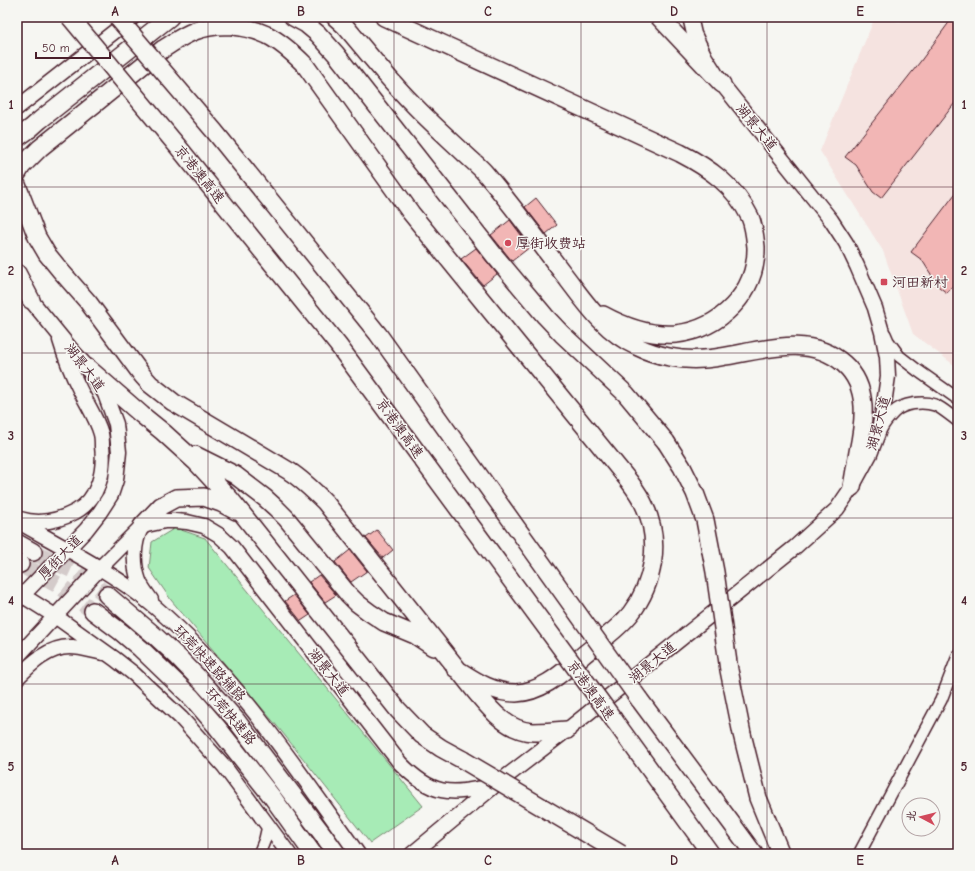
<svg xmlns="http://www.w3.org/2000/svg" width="975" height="871" viewBox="0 0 975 871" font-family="'Comic Neue','LXGW WenKai TC',sans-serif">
<rect width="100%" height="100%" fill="#f6f6f2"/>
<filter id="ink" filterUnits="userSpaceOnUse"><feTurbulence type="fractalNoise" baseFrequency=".025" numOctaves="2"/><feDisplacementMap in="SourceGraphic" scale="8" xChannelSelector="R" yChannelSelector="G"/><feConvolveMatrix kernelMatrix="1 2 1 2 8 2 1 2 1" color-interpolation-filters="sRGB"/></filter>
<g filter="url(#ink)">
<!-- built -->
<path fill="#f5e3e0" d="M875,17L900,22L902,17H958V368L913,334L883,251L820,151Z"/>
<!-- green -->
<path fill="#a7ebb6" stroke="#788570" d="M175,528L205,538L423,806L370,843L282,732L171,600L149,568L152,542Z"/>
<!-- building -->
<path fill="#f2b6b5" stroke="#4a1f2b" d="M953,17H958V99L881,198L873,192L856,165L845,157L920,62Z
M958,190V279L947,293L939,287L922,260L911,252Z
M536,198L557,225L546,234L525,207Z
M510,220L530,247L512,261L491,235Z
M476,248L497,274L483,285L461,259Z
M377,530L393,550L383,558L366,538Z
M350,550L367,571L351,582L335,562Z
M319,575L336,595L325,602L309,582Z
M294,595L310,615L301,621L285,601Z"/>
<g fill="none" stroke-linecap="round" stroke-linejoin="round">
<!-- highway-tunnel -->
<path stroke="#d4cbca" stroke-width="17" stroke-dasharray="17 8" stroke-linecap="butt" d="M33,552L75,571L107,595
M20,564L60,586L93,611"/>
<defs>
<path id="minor" d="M885,334L888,341L899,356L917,370L958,399
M881,429C884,423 889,417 894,412C903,403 923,401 935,405C942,408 951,416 958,421
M259,854L265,839L268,826
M859,854L941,700L958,656"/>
<path id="major" d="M17,108L133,17
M20,519C39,525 58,521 75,512C99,499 105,471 102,446C102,442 102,438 101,434C97,419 87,404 80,390C72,374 65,357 60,340
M17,521C64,548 113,572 155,607C237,677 296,768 358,854
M141,528C133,544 133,564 139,581C142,588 147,594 151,600
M17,592L55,616L115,659L134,674L181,718L224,766L289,854
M17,601L86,530L100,512L111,495L116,480L119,452L116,424L105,394L88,368L70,348L25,293
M17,657L102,566L142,526L165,521H175L187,522L204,526L219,535L232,547L400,763C432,796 449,795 492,786
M17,678C31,664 48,647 70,647C81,647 93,651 104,653
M412,854L494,786L567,730L794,548L837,509L852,487L870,454L878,433L883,411L888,376L887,357L882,332L875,308L857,266L846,243L831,220L722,84L705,57L694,34L690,17"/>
<path id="highway" d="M293,17L306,24L318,34L336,54L494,255L545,316L562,334L626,394L666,442
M335,17L345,26C367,52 388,79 412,103C428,120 446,136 463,152C470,159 479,166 485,173C512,205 537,239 562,272C584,300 603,331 636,346C656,356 682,361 704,359C749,356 805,329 844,364C870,387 864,423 858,452C856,464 854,475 852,487
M384,17L680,153C709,168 735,186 750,217C754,226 755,237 756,247C757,293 720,329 676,334C650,336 625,327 603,315
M659,17L722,84
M17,138L31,128L40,120L170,17
M17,174L22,166L40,148L163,49C173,43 183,35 195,31C217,22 245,25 267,35C281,42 294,54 305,65L411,213L629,481C635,489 641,497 645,507C661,541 654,583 631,613C618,630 597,643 581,657C562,673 542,692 516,693C492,693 474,680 455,668
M17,185L37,237L47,254L60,270L88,302L142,375L150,384L173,402L289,471C303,480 314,491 325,502L475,691C490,709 507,731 533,732C544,732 556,731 567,730
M17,273L31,300
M88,368L142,415L163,432L196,462L231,500L244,516L398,710L422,735L441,748L463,760
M195,455L235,475L265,498L276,508L286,518L348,594L357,603L369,612L384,622L415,635L433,647
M142,526L161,506L176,498L204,497L221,503L236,511
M17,543L33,552
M17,563L20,564
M107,595L154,635L178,657L204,684L236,720L324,836L337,854
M93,611L121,632L140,648L192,698L217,727L273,798L313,854
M639,699L732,824L754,854
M614,720L711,854"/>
</defs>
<!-- minor casing -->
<use href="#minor" stroke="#4a1f2b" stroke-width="14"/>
<!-- major casing -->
<use href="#major" stroke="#4a1f2b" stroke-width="17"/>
<!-- highway casing -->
<use href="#highway" stroke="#4a1f2b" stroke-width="20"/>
<!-- minor -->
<use href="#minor" stroke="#f6f6f2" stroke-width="11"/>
<!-- major -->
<use href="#major" stroke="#f6f6f2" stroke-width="14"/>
<!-- highway -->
<use href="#highway" stroke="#f6f6f2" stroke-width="17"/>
<defs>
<path id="highway-bridge" d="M70,17L179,148L338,345L614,720
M117,17L215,132L378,334L639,699
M666,442L682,467L695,493L705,520L715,572L729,670L742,734L758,798L769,825L781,854
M463,760L621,854"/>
</defs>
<!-- highway-bridge casing -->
<use href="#highway-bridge" stroke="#4a1f2b" stroke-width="20" stroke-linecap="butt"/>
<!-- highway-bridge -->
<use href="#highway-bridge" stroke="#f6f6f2" stroke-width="17"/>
</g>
</g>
<!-- grid -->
<path fill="none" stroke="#4a1f2b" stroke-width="1" stroke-opacity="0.55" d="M208,17V854M394,17V854M581,17V854M767,17V854M17,187H958M17,353H958M17,518H958M17,684H958"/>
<!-- markers -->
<g fill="#d1495b" stroke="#f6f6f2" stroke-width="1.5">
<circle cx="508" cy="243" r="4"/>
<rect x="880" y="278" width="8" height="8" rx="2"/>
</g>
<g text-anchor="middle" stroke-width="3" stroke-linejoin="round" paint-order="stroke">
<!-- street labels -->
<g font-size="14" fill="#4a1f2b" stroke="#f6f6f2">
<text transform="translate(757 127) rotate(51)" y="5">湖景大道</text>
<text transform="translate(200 174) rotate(51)" y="5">京港澳高速</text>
<text transform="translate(85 367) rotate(53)" y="5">湖景大道</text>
<text transform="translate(878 423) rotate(-75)" y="5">湖景大道</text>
<text transform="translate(400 428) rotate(54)" y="5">京港澳高速</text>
<text transform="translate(60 557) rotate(-46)" y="5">厚街大道</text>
<text transform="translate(652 662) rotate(-39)" y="5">湖景大道</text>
<text transform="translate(210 663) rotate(47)" y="5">环莞快速路辅路</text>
<text transform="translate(329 672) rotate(52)" y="5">湖景大道</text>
<text transform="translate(591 690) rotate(54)" y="5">京港澳高速</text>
<text transform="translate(231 716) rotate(50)" y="5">环莞快速路</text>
</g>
<!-- poi labels -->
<g font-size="14" fill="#4a1f2b" stroke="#f6f6f2" text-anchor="start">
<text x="516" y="248">厚街收费站</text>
<text x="892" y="287">河田新村</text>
</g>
</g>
<!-- margin -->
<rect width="975" height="871" fill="none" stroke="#f6f6f2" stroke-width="44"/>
<!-- north arrow -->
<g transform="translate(921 817) rotate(277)"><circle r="19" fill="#f6f6f2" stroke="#b1a0a2"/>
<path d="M0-3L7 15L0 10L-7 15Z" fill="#d1495b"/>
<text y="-6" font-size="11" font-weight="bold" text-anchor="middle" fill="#4a1f2b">北</text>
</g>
<!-- scale -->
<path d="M36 52v6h74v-6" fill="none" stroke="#4a1f2b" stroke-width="2"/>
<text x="42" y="52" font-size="12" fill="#4a1f2b" stroke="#f6f6f2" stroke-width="3" paint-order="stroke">50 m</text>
<rect x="22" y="22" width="931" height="827" fill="none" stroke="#4a1f2b" stroke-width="1.5"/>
<g font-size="13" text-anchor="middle" font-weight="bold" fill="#4a1f2b">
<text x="115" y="16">A</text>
<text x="301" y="16">B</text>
<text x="488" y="16">C</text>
<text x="674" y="16">D</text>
<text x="860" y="16">E</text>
<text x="11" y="109">1</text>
<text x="964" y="109">1</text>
<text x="11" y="275">2</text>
<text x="964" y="275">2</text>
<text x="11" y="440">3</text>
<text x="964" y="440">3</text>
<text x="11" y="605">4</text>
<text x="964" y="605">4</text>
<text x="11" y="771">5</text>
<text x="964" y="771">5</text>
<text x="115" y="865">A</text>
<text x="301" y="865">B</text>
<text x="488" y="865">C</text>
<text x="674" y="865">D</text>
<text x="860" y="865">E</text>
</g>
</svg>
